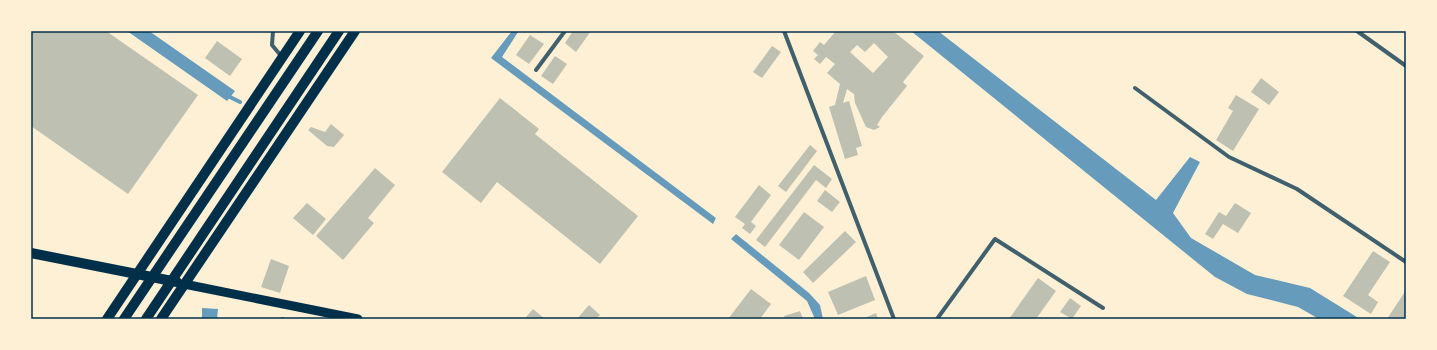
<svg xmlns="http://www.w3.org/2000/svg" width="1437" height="350" viewBox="0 0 1437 350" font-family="'Archivo Narrow',sans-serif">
<rect width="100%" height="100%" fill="#fdf0d5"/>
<!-- water -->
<path fill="#669bbc" d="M127,31H149L235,91L227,101Z
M512,31L518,32L502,57L716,218L713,224L491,58Z
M911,31H938L1156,200L1190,157L1200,162L1173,213L1191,238L1255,275L1310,288L1360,319H1319L1298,307L1247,294L1215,277Z
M736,234L809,293L820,305L823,319H815L807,301L731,239Z
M202,308L218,309L217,319H202Z"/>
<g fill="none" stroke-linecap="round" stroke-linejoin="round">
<!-- stream -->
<path stroke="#669bbc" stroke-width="4" d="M230,97L240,102
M282,319H283"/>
</g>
<!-- building -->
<path fill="#bec0b2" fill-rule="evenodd" d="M31,31H106L198,95L128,194L31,126Z
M573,31H591L576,52L565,43Z
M836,31H893L924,56L903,82L907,86L882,117L877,125L880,127L874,130L866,127L855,103L854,94L847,89L843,103L849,101L862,146L856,148L858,155L845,159L829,107L835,105L840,84L827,73L835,64L826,57L820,64L814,59L818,55L813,51L820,42L824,45ZM874,43L888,57L873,73L850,52L857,45L865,52Z
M530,35L544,44L529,64L516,55Z
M217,41L242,59L230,76L205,58Z
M772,46L781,52L762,78L753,72Z
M555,56L567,64L553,84L541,76Z
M1261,78L1279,92L1269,105L1251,92Z
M1236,95L1259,109L1233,151L1216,140L1233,111L1228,108Z
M500,98L539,129L535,134L638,216L600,264L497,182L481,203L442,172Z
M331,124L344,135L334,147L327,146L308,130L311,127L325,132Z
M810,145L817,151L786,192L778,186Z
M814,165L832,179L826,188L816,180L765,247L756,240Z
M375,168L395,185L368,218L374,223L343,260L316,236Z
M759,185L771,195L751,222L756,226L750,234L742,228L745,224L735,217Z
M825,190L840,202L832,212L817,201Z
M307,203L326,219L313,235L293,218Z
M1235,203L1251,213L1238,233L1223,224L1213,239L1205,234L1219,212L1226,216Z
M804,212L824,227L799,260L779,245Z
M845,231L856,242L813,283L803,272Z
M1373,251L1390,262L1368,295L1378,302L1371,314L1343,296Z
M271,259L289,266L280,293L261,287Z
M866,276L875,300L838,315L828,292Z
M1038,278L1056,291L1036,319H1009Z
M751,289L771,304L760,319H728Z
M1406,290V319H1387Z
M1070,298L1081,306L1072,319L1060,312Z
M589,305L600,315L596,319H577Z
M533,309L545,319H528L526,317Z
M800,311L803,319H785L784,316Z
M876,313L878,319H862Z"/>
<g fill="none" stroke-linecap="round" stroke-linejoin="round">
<!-- minor -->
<path stroke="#3f606c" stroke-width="4" d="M273,31L272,45L282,57
M784,31L894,319
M1357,31L1406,66
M536,70L565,31
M1135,88L1229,157L1297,189L1406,262
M937,319L995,239L1103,308"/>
<!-- primary -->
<path stroke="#003049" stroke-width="9" d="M184,284L358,319"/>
<!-- trunk -->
<path stroke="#003049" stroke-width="10" d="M31,253L177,282
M107,319L300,31
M124,319L318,31
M146,319L339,31
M161,319L355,31"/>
</g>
<!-- border -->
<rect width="1437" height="350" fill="none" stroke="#fdf0d5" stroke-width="64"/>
<rect x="32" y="32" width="1373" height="286" fill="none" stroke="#003049" stroke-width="1.5"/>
</svg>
